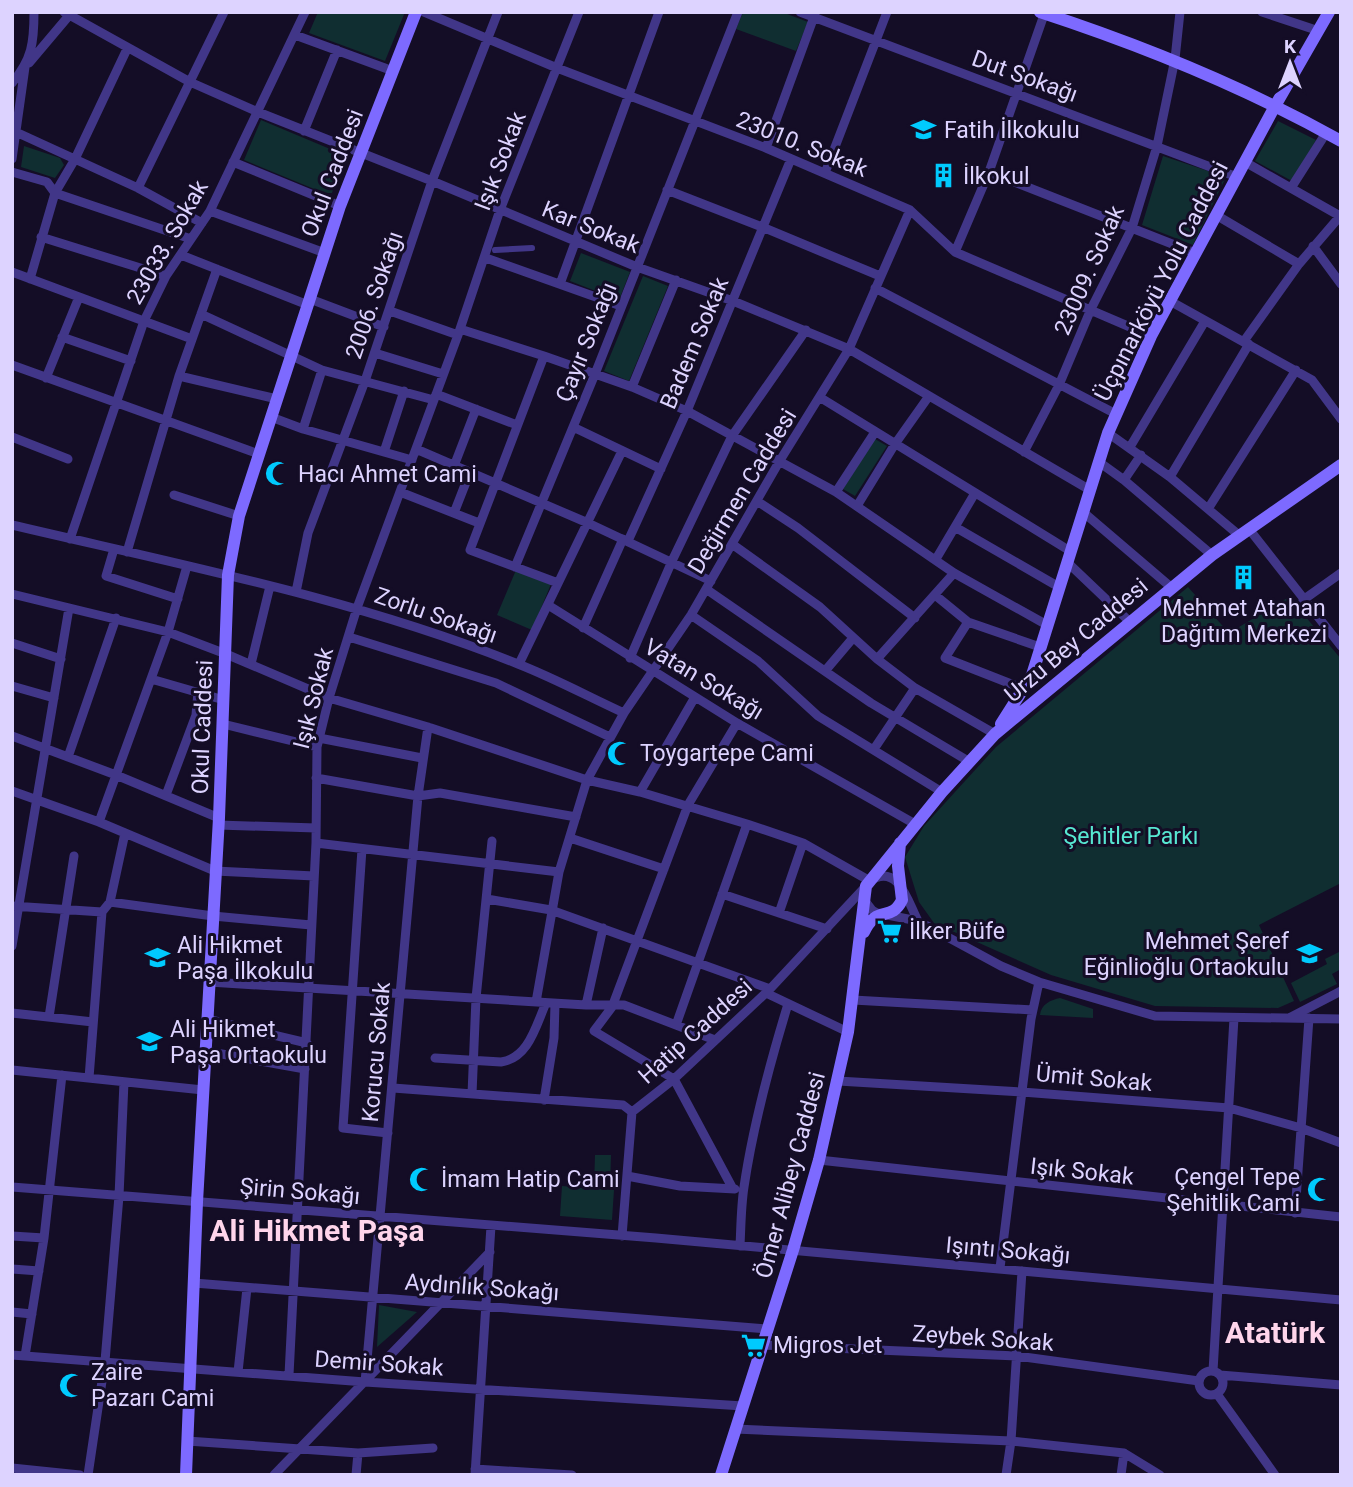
<svg xmlns="http://www.w3.org/2000/svg" width="1353" height="1487" viewBox="0 0 1353 1487" font-family="Roboto,sans-serif">
<rect width="100%" height="100%" fill="#140d26"/>
<!-- green -->
<path fill="#102e31" d="M318,12H405L385,61L309,33Z
M743,12H782L808,22L796,51L736,29Z
M261,120L342,154L343,158L332,193H324L244,160Z
M1278,121L1316,140L1292,181L1255,161Z
M24,146L60,158L64,165L55,178L21,167Z
M1163,156L1226,177L1193,245L1142,225Z
M581,253L630,272L619,300L570,281Z
M643,276L668,286L629,381L604,371Z
M875,439L887,446L855,496L843,489Z
M516,570L551,584L532,630L497,615Z
M1188,587L1229,633L1289,597L1341,659V883L1259,925L1294,1001L1278,1008L1155,1006L1051,975L934,923L919,902L905,857L924,826L996,747Z
M1341,951V969L1332,974L1337,984L1300,1002L1291,983L1327,964L1325,959Z
M1060,998L1093,1009V1018L1040,1015C1041,1004 1051,1000 1060,998Z
M595,1155H611L610,1188L594,1187Z
M562,1186L614,1190L612,1220L560,1216Z
M379,1305L417,1312L377,1347Z"/>
<g fill="none" stroke-linecap="round" stroke-linejoin="round">
<!-- pedestrian -->
<path stroke="#413688" stroke-width="6" d="M495,250L532,248"/>
<!-- minor -->
<path stroke="#413688" stroke-width="9" d="M64,12L190,82L258,112L432,181L637,267L733,301L849,349L1090,490
M424,12L557,68L766,148L910,210L955,252L1151,336
M800,12L1237,177
M1262,12L1319,31
M295,35L393,71
M29,63L72,12
M12,83C32,59 34,43 34,12
M304,131L337,50
M18,133L138,188L202,223
M766,148L815,14
M12,159L25,67
M233,162L340,206
M1245,162L1340,216
M12,172L47,182L55,193L191,239
M989,172L1195,253
M825,173L887,12
M138,188L224,12
M1291,188L1326,133
M667,190L762,227L880,276
M210,211L325,253
M1216,215L1299,264
M41,237L166,276
M1313,246L1341,284
M955,252L989,172L1045,12
M181,255L308,305
M486,258L621,306
M12,272L192,339
M30,279L55,193L75,159L127,49
M560,284L659,12
M875,288L1116,414
M310,299L384,327
M1170,301L1312,380L1341,419
M390,311L458,335
M201,314L322,370L434,400
M460,329L544,356L632,387L687,411L836,492L954,573L1047,625
M62,337L131,361
M1244,341L1299,264L1341,215
M375,353L443,374
M544,356L470,550L558,583
M12,365L259,454
M179,376L277,399
M46,378L79,297
M632,387L676,280
M436,394L517,425
M821,398L1070,551
M271,417L303,429L412,460
M573,427L661,469
M303,429L322,370
M1108,433L1170,477L1240,536
M12,437L68,459
M1130,447L1205,321
M416,449L588,523L711,581
M384,452L404,391
M1024,452L1059,385L1091,309L1132,228L1157,146L1175,59L1180,12
M1141,455L1124,480L1212,555
M1099,462L1124,480
M454,466L476,409
M1170,477L1249,344
M400,492L479,523
M836,492L875,432
M174,495L239,516
M757,501L798,528L915,618
M857,506L895,444L929,396
M1208,509L1296,370
M1083,512L1172,588
M454,513L470,472
M12,525C182,565 356,599 518,664C554,678 589,697 624,713
M955,527L1059,587
M1249,529L1341,646
M70,539L144,321L166,276L210,211L305,12
M628,541L687,411L791,159
M732,544L820,607L877,659L915,688L995,734
M114,549L106,576L178,599
M127,552L179,376L217,269
M936,559L975,493
M1067,562L1130,622
M515,567L595,374L738,12
M706,589L871,703L970,762
M296,592L308,533L365,381L432,181L498,12
M12,594L168,632L226,654L329,698L428,727L587,780L640,792L747,824L803,843L870,881C898,862 908,902 918,921
M935,595L968,622L1040,647
M1303,600L1341,573
M548,605L737,723L915,824
M691,615L758,661L818,716L942,792
M968,622L945,658L1024,689
M583,628L623,539
M349,637L496,683L610,737
M12,643L61,659
M630,658L672,561L732,436L806,330
M877,659L954,573
M251,664L270,586
M519,664L622,451
M825,671L853,638
M151,679L224,700
M12,686L54,698
M223,724L317,747
M12,736L116,775L219,818
M319,738L422,758
M874,749L915,688
M68,757L116,618
M316,778L418,796L440,793L576,817
M12,791L99,822L215,871L314,876
M640,792L695,697
M166,795L196,715L198,692
M99,822L168,632L187,566
M218,825L316,828
M570,838L664,869
M316,843L559,872
M362,849L343,1128L388,1133
M722,894L827,929
M487,899L551,910L770,989
M865,901L872,910L877,913L918,921L1001,966L1039,982L1155,1016L1341,1019
M110,902L125,833
M12,906L102,912L110,902L213,916L311,925
M779,913L803,843
M12,946L69,608
M209,982L586,1005H624L715,1040
M766,993L848,1032
M853,1000L1033,1010
M536,1002L559,872L587,780L624,713L691,615L779,462L849,349L910,210
M586,1005L603,928
M12,1013L93,1022
M49,1017L74,856
M1291,1017L1341,991
M207,1019L307,1043
M676,1025L747,824
M205,1051L305,1069
M435,1058L501,1062C529,1058 536,1025 546,1003
M12,1070L203,1090
M89,1078L102,912
M838,1081L1022,1092L1229,1108L1301,1128L1341,1143
M393,1088L623,1105L632,1112
M472,1094L476,998L492,841
M544,1100L554,1038L555,1004
M819,1160L1341,1217
M627,1176L680,1186L735,1189
M12,1187L656,1238L1341,1300
M733,1189L674,1079L594,1031L612,1007L688,805L737,723
M1295,1213L1309,1018
M12,1236L44,1238
M622,1236L632,1112L674,1079L770,989L866,886
M740,1246C741,1226 741,1206 744,1187C753,1125 770,1063 788,1004
M1000,1268L1031,1019L1039,982
M12,1269L39,1271
M194,1283L768,1329
M12,1312L32,1314
M762,1345L1017,1356L1199,1381
M12,1355L365,1382L743,1406
M25,1356L44,1238L62,1075
M1213,1371L1234,1018
M1199 1383a12 12 0 1 1 24 0a12 12 0 1 1-24 0Z
M238,1372L247,1288
M289,1375L316,843L317,747L329,698L357,608L458,335L500,210L579,12
M1220,1375L1341,1385
M365,1382L418,796L428,727
M1217,1394L1275,1475
M735,1429L1011,1441L1124,1453L1160,1475
M187,1441L358,1453L433,1448
M12,1468L80,1475
M475,1469L572,1475
M88,1475L105,1361L119,1196L124,1082
M274,1475L490,1252
M356,1475L358,1453
M475,1475L491,1226
M1006,1475L1011,1441L1022,1271
M1121,1475L1124,1453"/>
<!-- secondary -->
<path stroke="#7d6aff" stroke-width="12" d="M1040,12C1144,46 1245,87 1341,141
M1001,724L1032,675L1108,433L1151,336L1275,106L1329,12
M864,932C877,904 891,923 902,900L898,866L900,843
M186,1475L197,1202L219,818L228,575L239,516L340,206L416,12
M721,1475L793,1250L819,1160L848,1032L866,886L942,792L995,734L1212,555L1341,465"/>
</g>
<!-- icons -->
<defs>
<symbol id="school-bare" viewBox="-9 -9 18 18"><path d="M0-5L7-2L0 1L-7-2ZM-4 1L0 2.5L4 1V4Q0 6-4 4Z" fill="#00cafe" stroke="#140d26" stroke-width="2.5" paint-order="stroke"/></symbol>
<symbol id="building-bare" viewBox="-9 -9 18 18"><path d="M-4-6H4V6H1V3H-1V6H-4ZM-2.5-4.3h1.7v1.8h-1.7ZM.8-4.3h1.7v1.8H.8ZM-2.5-1h1.7V.8h-1.7ZM.8-1h1.7V.8H.8Z" fill="#00cafe" stroke="#140d26" stroke-width="2.5" paint-order="stroke"/></symbol>
<symbol id="mosque-bare" viewBox="-9 -9 18 18"><path d="M3.5-4.9A6 6 0 1 0 3.5 4.9A5 5 0 1 1 3.5-4.9Z" fill="#00cafe" stroke="#140d26" stroke-width="2.5" paint-order="stroke"/></symbol>
<symbol id="supermarket-bare" viewBox="-9 -9 18 18"><path d="M-6-5.5h2.5l.6 2H6L4.5 2H-2.5L-4.4-4H-6ZM-1.5 3.2a1.3 1.3 0 1 0 .1 0ZM3 3.2a1.3 1.3 0 1 0 .1 0Z" fill="#00cafe" stroke="#140d26" stroke-width="2.5" paint-order="stroke"/></symbol>
</defs>
<g fill-rule="evenodd">
<use href="#school-bare" x="906" y="112" width="35" height="35"/>
<use href="#building-bare" x="926" y="158" width="35" height="35"/>
<use href="#mosque-bare" x="260" y="456" width="35" height="35"/>
<use href="#building-bare" x="1226" y="560" width="35" height="35"/>
<use href="#mosque-bare" x="602" y="736" width="35" height="35"/>
<use href="#supermarket-bare" x="872" y="914" width="35" height="35"/>
<use href="#school-bare" x="1292" y="936" width="35" height="35"/>
<use href="#school-bare" x="140" y="940" width="35" height="35"/>
<use href="#school-bare" x="132" y="1024" width="35" height="35"/>
<use href="#mosque-bare" x="404" y="1162" width="35" height="35"/>
<use href="#mosque-bare" x="1302" y="1172" width="35" height="35"/>
<use href="#supermarket-bare" x="736" y="1328" width="35" height="35"/>
<use href="#mosque-bare" x="54" y="1368" width="35" height="35"/>
</g>
<g text-anchor="middle" stroke-width="6" stroke-linejoin="round" paint-order="stroke">
<!-- street labels -->
<g font-size="23" fill="#ddd3ff" stroke="#140d26">
<text transform="translate(1025 76) rotate(20)" y="8">Dut Sokağı</text>
<text transform="translate(802 144) rotate(22)" y="8">23010. Sokak</text>
<text transform="translate(500 161) rotate(-69)" y="8">Işık Sokak</text>
<text transform="translate(332 173) rotate(-69)" y="8">Okul Caddesi</text>
<text transform="translate(591 227) rotate(22)" y="8">Kar Sokak</text>
<text transform="translate(167 242) rotate(-60)" y="8">23033. Sokak</text>
<text transform="translate(1089 270) rotate(-66)" y="8">23009. Sokak</text>
<text transform="translate(1161 281) rotate(-63)" y="8">Üçpınarköyü Yolu Caddesi</text>
<text transform="translate(374 295) rotate(-71)" y="8">2006. Sokağı</text>
<text transform="translate(586 342) rotate(-68)" y="8">Çayır Sokağı</text>
<text transform="translate(694 343) rotate(-67)" y="8">Badem Sokak</text>
<text transform="translate(742 491) rotate(-59)" y="8">Değirmen Caddesi</text>
<text transform="translate(436 615) rotate(19)" y="8">Zorlu Sokağı</text>
<text transform="translate(1076 640) rotate(-40)" y="8">Urzu Bey Caddesi</text>
<text transform="translate(704 679) rotate(31)" y="8">Vatan Sokağı</text>
<text transform="translate(313 698) rotate(-76)" y="8">Işık Sokak</text>
<text transform="translate(202 727) rotate(-88)" y="8">Okul Caddesi</text>
<text transform="translate(695 1031) rotate(-42)" y="8">Hatip Caddesi</text>
<text transform="translate(376 1052) rotate(-85)" y="8">Korucu Sokak</text>
<text transform="translate(1094 1078) rotate(5)" y="8">Ümit Sokak</text>
<text transform="translate(1082 1171) rotate(6)" y="8">Işık Sokak</text>
<text transform="translate(790 1175) rotate(-75)" y="8">Ömer Alibey Caddesi</text>
<text transform="translate(300 1191) rotate(5)" y="8">Şirin Sokağı</text>
<text transform="translate(1008 1250) rotate(5)" y="8">Işıntı Sokağı</text>
<text transform="translate(482 1287) rotate(4)" y="8">Aydınlık Sokağı</text>
<text transform="translate(983 1338) rotate(4)" y="8">Zeybek Sokak</text>
<text transform="translate(379 1363) rotate(4)" y="8">Demir Sokak</text>
</g>
<!-- poi labels -->
<g font-size="23" fill="#ddd3ff" stroke="#140d26" text-anchor="start">
<text x="944" y="138">Fatih İlkokulu</text>
<text x="963" y="184">İlkokul</text>
<text x="298" y="482">Hacı Ahmet Cami</text>
<text x="1244" y="616" text-anchor="middle">Mehmet Atahan<tspan x="1244" dy="26">Dağıtım Merkezi</tspan></text>
<text x="640" y="761">Toygartepe Cami</text>
<text x="909" y="939">İlker Büfe</text>
<text x="1289" y="949" text-anchor="end">Mehmet Şeref<tspan x="1289" dy="26">Eğinlioğlu Ortaokulu</tspan></text>
<text x="177" y="953">Ali Hikmet<tspan x="177" dy="26">Paşa İlkokulu</tspan></text>
<text x="170" y="1037">Ali Hikmet<tspan x="170" dy="26">Paşa Ortaokulu</tspan></text>
<text x="1300" y="1185" text-anchor="end">Çengel Tepe<tspan x="1300" dy="26">Şehitlik Cami</tspan></text>
<text x="441" y="1187">İmam Hatip Cami</text>
<text x="773" y="1353">Migros Jet</text>
<text x="91" y="1380">Zaire<tspan x="91" dy="26">Pazarı Cami</tspan></text>
</g>
<!-- park labels -->
<g font-size="23" fill="#57e7d2" stroke="#140d26">
<text x="1131" y="844">Şehitler Parkı</text>
</g>
<!-- district labels -->
<g font-size="30" font-weight="bold" fill="#ffd5eb" stroke="#140d26">
<text x="317" y="1241">Ali Hikmet Paşa</text>
<text x="1275" y="1343">Atatürk</text>
</g>
</g>
<!-- border -->
<rect width="1353" height="1487" fill="none" stroke="#ddd3ff" stroke-width="28"/>
<!-- north arrow -->
<g transform="translate(1290 63)" stroke="#140d26" stroke-width="5" paint-order="stroke">
<path d="M0-5L12 26L0 18L-12 26Z" fill="#ddd3ff"/>
<text y="-10" font-size="19" font-weight="bold" text-anchor="middle" fill="#ddd3ff">K</text>
</g>
</svg>
